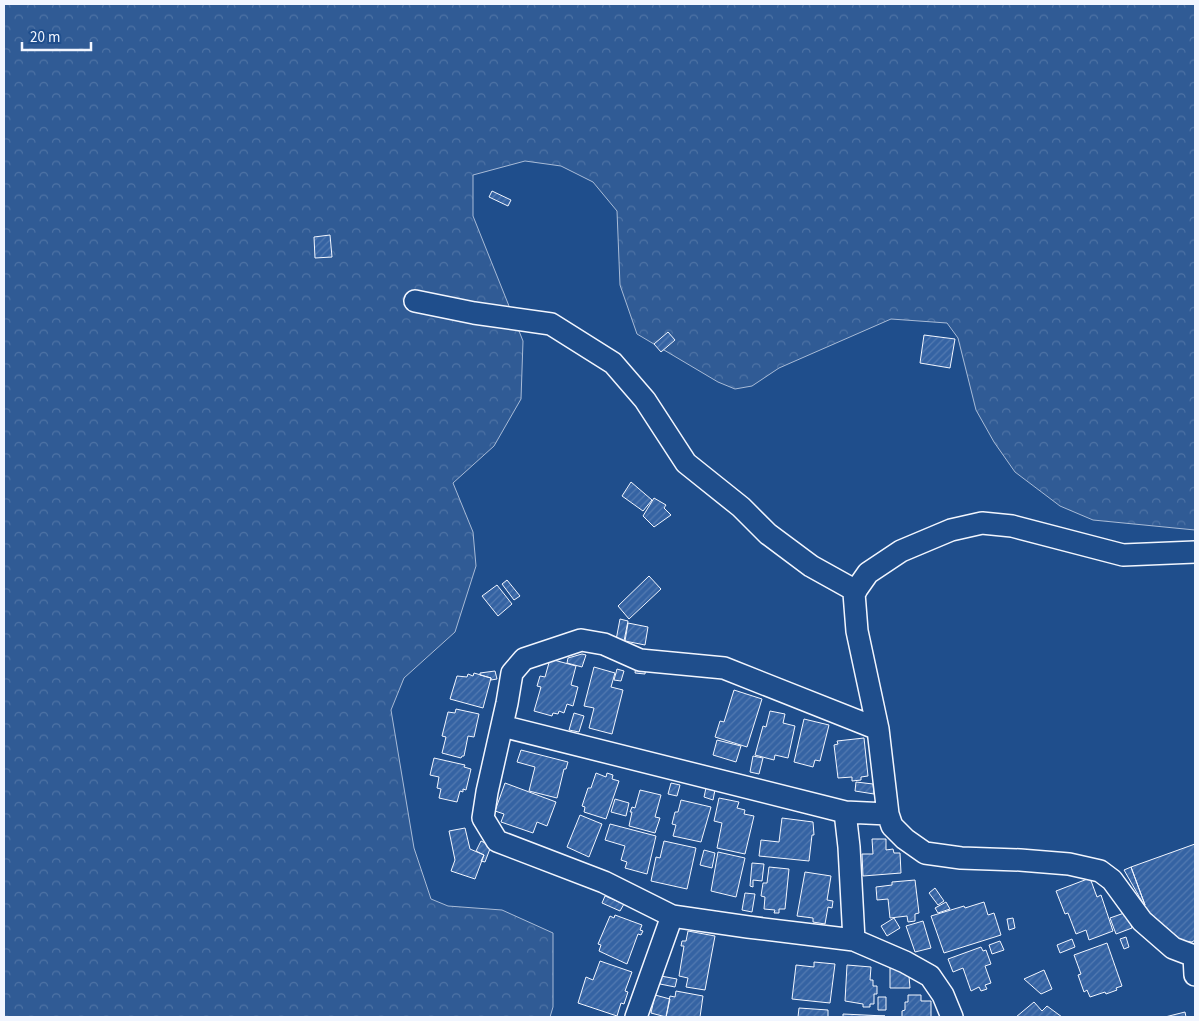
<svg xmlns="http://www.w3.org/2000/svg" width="1199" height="1021" viewBox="0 0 1199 1021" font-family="'Source Sans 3',sans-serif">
<defs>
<pattern id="forest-crowns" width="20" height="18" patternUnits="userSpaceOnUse" patternTransform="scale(1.25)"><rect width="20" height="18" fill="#305b95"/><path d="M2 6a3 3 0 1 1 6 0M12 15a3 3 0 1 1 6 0" fill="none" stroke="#4e73a5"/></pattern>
<pattern id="building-hatch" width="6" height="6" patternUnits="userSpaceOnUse" patternTransform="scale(1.25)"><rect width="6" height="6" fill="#3563a3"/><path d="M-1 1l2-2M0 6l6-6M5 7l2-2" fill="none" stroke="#537ab1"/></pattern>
</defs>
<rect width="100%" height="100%" fill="#1f4e8c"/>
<!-- forest -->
<path fill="url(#forest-crowns)" stroke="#a8bbd7" d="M4,4H1195V530L1093,520L1060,506L1015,472L994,442L976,410L958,338L947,323L891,319L779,368L752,386L735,389L718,382L637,334L620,285L617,211L593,182L561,166L525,161L473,175V216L523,341L521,399L494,446L453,483L473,532L476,566L455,632L404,678L391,710L414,848L431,899L448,906L502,910L553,933V1007L550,1017H4Z"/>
<!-- building -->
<path fill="url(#building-hatch)" stroke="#f2f6ff" d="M492,191L511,200L508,206L489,197Z
M330,235L332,257L315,258L314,237Z
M668,332L675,340L661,352L654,344Z
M924,335L955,339L950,368L920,363Z
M631,482L652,500L643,511L622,496Z
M654,498L666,505L664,508L671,515L654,527L643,516Z
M649,576L661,589L629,619L618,606Z
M507,580L520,596L514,600L502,584Z
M497,585L512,604L498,616L482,596Z
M620,619L628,621L624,641L616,640Z
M628,623L648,627L645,645L625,641Z
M582,654L586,655L582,667L567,663L568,658Z
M550,659L576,666L571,685L578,687L573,706L567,704L564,713L559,711L558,714L553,713L552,716L534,711L541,687L537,686L540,676L545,677Z
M636,665L646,666L645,674L635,673Z
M594,667L615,673L611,687L623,690L612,734L589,728L594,708L584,706Z
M617,669L624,671L621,681L614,680Z
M495,671L497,679L491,680V678L480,675V673Z
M474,673L491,678L483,708L450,699L457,676L467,677L468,674L473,676Z
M734,690L762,699L747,747L715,737L720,721L724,722Z
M456,709L479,714L474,737L468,736L464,756H462L461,758L442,753L446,737L442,736L448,712L455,713Z
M770,711L785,714L783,723L795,726L788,758L775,755L774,760L755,755L763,726L766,727Z
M574,713L584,716L579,732L569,730Z
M804,719L829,725L820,761L815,760L813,767L794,762Z
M864,738L868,776L861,777V780L852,781V777L838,778L834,745L838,744L837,741Z
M717,740L741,746L736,762L713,755Z
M521,750L568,762L566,769H564L557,798L529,791L535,767L517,762Z
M753,756L763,758L759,774L750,772Z
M434,758L465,765L464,767L471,769L466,790L463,789V792L460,791L457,802L439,798L441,789L437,788L439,777L430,775Z
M596,773L606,777L607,773L613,775L612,779L619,781L606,819L584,812L585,807L582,806L588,788H591Z
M856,782L873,784L874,794L855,791Z
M505,783L556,802L547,826L537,822L533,833L501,822L504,814L495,811Z
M671,783L680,785L677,796L668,794Z
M706,788L715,790L713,800L704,797Z
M640,790L661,795L655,817L660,818L655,833L629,826L632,812H630L632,807L635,808Z
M719,798L739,802L737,808L745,810L744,814L754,816L745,854L717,848L722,823L714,821Z
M615,799L629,803L626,816L611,812Z
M681,800L711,807L701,842L673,836L676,825L672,824L675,812H678Z
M580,815L602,824L589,857L567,847Z
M782,818L813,822L814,835H812L809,861L759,856L761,840L779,842Z
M610,824L656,836L647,874L625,868L627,862L621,860L625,846L605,840Z
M465,828L470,849L484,855L475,879L451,871L455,860L449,831Z
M872,839H886V850L893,849L894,853H900L901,873L863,876L862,854H873Z
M481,841L491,846L485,862L481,861L484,855L476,851Z
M664,841L696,848L687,889L651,881L656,857L660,858Z
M1195,844V940L1192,942L1180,941L1147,912L1144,905H1145L1131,867Z
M704,850L715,853L712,868L700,865Z
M718,852L745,858L736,897L711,891Z
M752,863L764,864L762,881L753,880V887L750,886Z
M769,867L789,869L785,909H779V913H774L775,910L764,909L765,897L761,896L763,883H767Z
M1131,867L1145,905H1144L1124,870Z
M805,872L831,876L827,900L833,901L832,908L828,907L825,924L813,922V918L797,916Z
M1090,878L1097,897L1101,895L1113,931L1089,940L1086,930L1076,934L1068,913L1065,914L1056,891Z
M915,880L919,913L915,914V921L908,922L907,916L890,918L888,899L877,900L876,887L892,885V882Z
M935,888L944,901L938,905L929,893Z
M745,893L755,894L752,912L742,910Z
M605,896L624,904L620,911L602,903Z
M946,902L950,909L938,913L935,908Z
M984,902L988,915L994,913L1001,935L944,953L931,916L964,906L965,908Z
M1127,912L1132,928L1116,934L1110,918Z
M615,915L642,925L640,930L643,931L641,935L638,934L627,964L599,951L601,945L598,944L610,916L614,918Z
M894,918L900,928L887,936L881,926Z
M1013,918L1015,928L1009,930L1007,919Z
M923,921L931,948L915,952L906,926Z
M688,931L715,936L705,990L686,987L688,978L679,976L684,946H681L682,941H686Z
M1126,937L1129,947L1124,949L1120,939Z
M1072,939L1075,947L1060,953L1057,945Z
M1000,941L1004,950L992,954L989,945Z
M1107,943L1122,986L1116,988L1117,990L1106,994L1105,992L1090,997L1087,990L1084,992L1078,975L1081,974L1074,955Z
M981,947L983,951L986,950L991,964L985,966L991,983L985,985L987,989L981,991L979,987L971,991L963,968L953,972L948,959Z
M600,961L632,972L625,991L628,992L624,1004L621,1003L617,1016L578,1003L586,977L593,980Z
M814,962L835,964L830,1003L792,999L796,965L814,967Z
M847,965L871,967L870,980H873V986H877V994H874V1004H870V1007H863V1004L845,1001Z
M890,966L909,976L910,988H890Z
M1044,970L1052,989L1041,994L1024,979Z
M661,976L677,979L675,987L660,984Z
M676,991L703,996L700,1017H666L670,996L675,997Z
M655,995L670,999L666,1017L651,1013Z
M908,995H921V1001H931V1017H902V1011L905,1010V1002H908Z
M878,997H886V1010H878Z
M1034,1002L1042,1011L1047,1006L1062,1017H1016Z
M799,1008L828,1010V1017H798Z
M1185,1012L1186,1017H1165Z
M843,1014L885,1016L843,1017Z"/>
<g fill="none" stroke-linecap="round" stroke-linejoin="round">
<defs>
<path id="minor" d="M415,301L474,313L551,324L613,363L645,400L686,463L741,507L768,534L811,566L856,591
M502,726L845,812
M878,729L724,668L640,660L604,644L581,640L524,659L512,673L507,703L487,792L483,818L497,841L604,882L672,916L748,927L854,940L905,962L930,976L943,995L952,1017
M888,814L892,826L905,839L925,853L961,858L1020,860L1069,864L1100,871L1112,880L1142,921L1173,948L1194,956
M854,940L849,847L845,812L888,814L878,729L857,631L854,593L868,573L901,551L951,530L982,523L1012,526L1123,555L1195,552
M1194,956L1195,975
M636,1017L672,916"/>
</defs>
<!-- minor casing -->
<use href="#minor" stroke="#f2f6ff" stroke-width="24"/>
<!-- minor -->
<use href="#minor" stroke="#1f4e8c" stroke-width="21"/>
</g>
<!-- border -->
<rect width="1199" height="1021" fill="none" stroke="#f2f6ff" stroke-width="10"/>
<!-- scale -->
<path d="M22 42v8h69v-8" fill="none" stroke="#f2f6ff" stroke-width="2.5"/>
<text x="30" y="42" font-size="15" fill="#f2f6ff" stroke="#1f4e8c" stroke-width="4" paint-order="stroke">20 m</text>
</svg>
